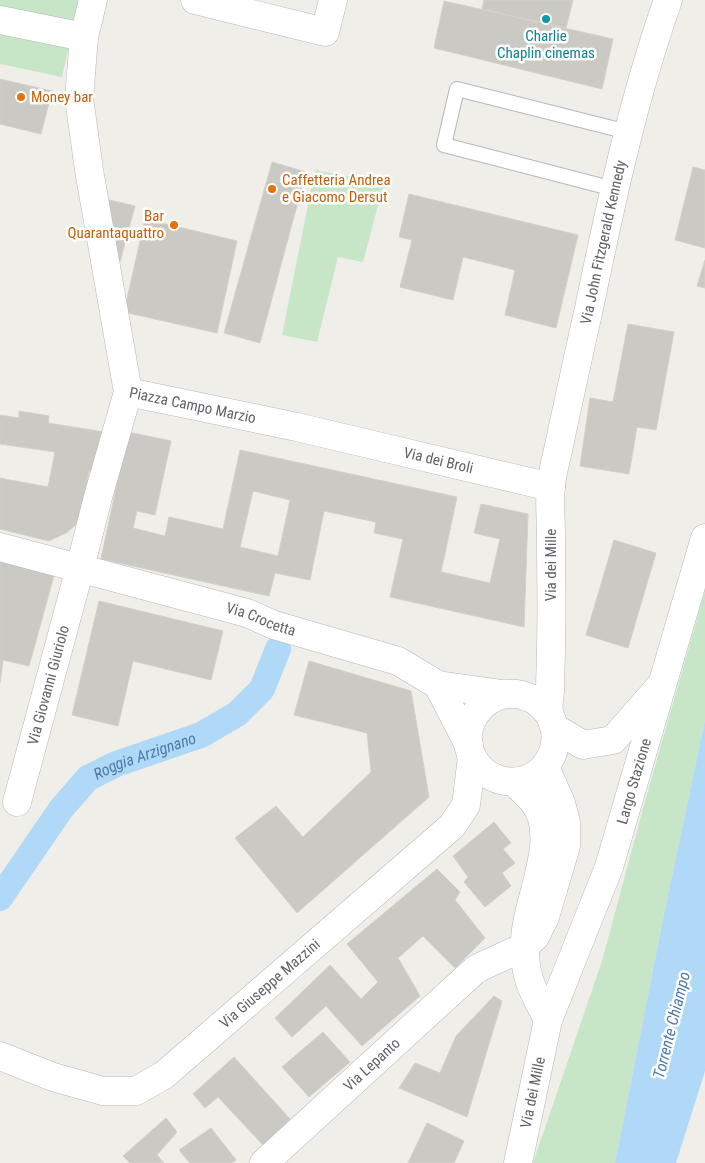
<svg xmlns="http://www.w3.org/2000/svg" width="705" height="1163" viewBox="0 0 705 1163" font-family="'Roboto Condensed',sans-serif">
<rect width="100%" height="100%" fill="#f0eee8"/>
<!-- green -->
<path fill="#c7e5c7" d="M0,0H79L62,77L0,64Z
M315,170L384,183L363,262L338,257L317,342L282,335Z
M705,591V720L664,914L615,1163H533L602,961L644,805Z"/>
<!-- water -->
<path fill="#b0d9f8" d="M705,720V1071L676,1163H615L664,914Z"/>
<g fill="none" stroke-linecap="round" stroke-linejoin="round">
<!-- canal -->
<path stroke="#b0d9f8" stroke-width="26" id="s1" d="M0,898L61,809L88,778L116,764L201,735L237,714L262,689L278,649"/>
</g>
<!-- building -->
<path fill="#cbc9c4" stroke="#d4d0c7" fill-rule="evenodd" d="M484,0H573L566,28L482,9Z
M444,1L613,39L602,89L434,48Z
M0,79L52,91L41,134L0,124Z
M272,162L306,172L260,343L224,333Z
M693,167L705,170V248L675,240Z
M409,194L578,235L556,328L505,315L515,270L463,257L453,300L400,287L412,240L399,237Z
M101,198L135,206L117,273Z
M145,219L237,241L217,333L124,312Z
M705,260V288L697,286Z
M628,324L674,332L656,430L637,427L629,474L580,466L590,398L613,402Z
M19,411L49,416L48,423L104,432L98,471H89L81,512L78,523L66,533L49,541L0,529V478L48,487L55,452L0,444V415L19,418Z
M128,432L171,441L155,515L137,511L133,528L165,536L169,517L223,529L240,450L457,497L441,572L490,583L500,539L474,533L481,504L528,514L524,627L390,597L403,539L374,533L376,522L324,511L310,580L275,573L269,596L101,559ZM253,491L290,500L278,556L240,547Z
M614,540L656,553L628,648L586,635Z
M0,558L55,572L29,666L3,660L0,683Z
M99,601L223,631L211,680L133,661L118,726L72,715Z
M309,661L411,691L429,797L297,913L235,838L276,806L303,837L371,772L367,733L294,715Z
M494,822L511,843L503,849L515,863L502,873L511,886L485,907L464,882L468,877L453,856Z
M437,869L460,892L455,900L485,938L455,968L423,936L398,958L420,996L362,1046L326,1006L292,1037L275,1018L330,965L361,999L378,982L347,944Z
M494,996L502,1001L467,1117L399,1088L415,1063L440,1073L456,1036Z
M323,1032L350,1062L309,1097L282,1067Z
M234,1057L290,1119L263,1145L218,1097L205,1108L193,1094Z
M166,1118L177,1132L157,1155L164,1163H130L123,1156Z
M427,1123L464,1141L454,1163H408Z
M211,1128L236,1160L232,1163H190L179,1150Z"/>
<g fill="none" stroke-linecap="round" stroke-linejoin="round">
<defs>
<path id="lane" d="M614,189L444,145L457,89L628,132"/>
<g id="street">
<path d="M195,0L325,32L333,0"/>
<path d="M0,20L84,37"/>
<path id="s2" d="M128,392L297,427L551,487"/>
<path id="s3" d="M0,547L247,613L274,625L398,661L438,685L502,694"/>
<path d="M438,685L469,745"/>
<path id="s4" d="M549,714C543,707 538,701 530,698C492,680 452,724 474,760C487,781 514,788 535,775C551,765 559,744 554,727C553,722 550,717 549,712C548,706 549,699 550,692C550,677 551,662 551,647C552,610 551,573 551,536C551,519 549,502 551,485C553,467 559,449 562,431C571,391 579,352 588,313C610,207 632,102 668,0"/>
<path d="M555,728L583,745L613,740L662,684"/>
<path d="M514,782C520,788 527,794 533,801C564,839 522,905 525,949C525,958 526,970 529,979C532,991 543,1009 548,1020"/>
<path id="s5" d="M17,802L80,568L98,497L128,392L89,170L79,98L84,37L93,0"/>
<path id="s6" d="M0,1056L53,1077L103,1091H136L164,1075L452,826L466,805L472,757"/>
<path id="s7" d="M264,1163L474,971L480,967L524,947L535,937L545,917L566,846V822L561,803L545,767"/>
</g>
<g id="secondary">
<path id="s8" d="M518,1163L548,1020L609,867L705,538"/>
</g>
</defs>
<!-- lane casing -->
<use href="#lane" stroke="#b5b7bb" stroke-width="16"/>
<!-- street casing -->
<use href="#street" stroke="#b5b7bb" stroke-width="29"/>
<!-- secondary casing -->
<use href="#secondary" stroke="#b4b7bb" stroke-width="29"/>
<!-- lane -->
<use href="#lane" stroke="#fff" stroke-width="14"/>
<!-- street -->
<use href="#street" stroke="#fff" stroke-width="28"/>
<!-- secondary -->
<use href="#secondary" stroke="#fff" stroke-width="28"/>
</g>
<!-- markers -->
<circle fill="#0f9aa8" stroke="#fff" stroke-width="2" cx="546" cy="19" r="5"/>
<g fill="#e8710a" stroke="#fff" stroke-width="2">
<circle cx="21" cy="97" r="5"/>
<circle cx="272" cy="189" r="5"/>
<circle cx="174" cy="225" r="5"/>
</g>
<g text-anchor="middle" stroke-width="5" stroke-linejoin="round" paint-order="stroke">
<!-- culture labels -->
<g font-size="15" fill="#0d838f" stroke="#fff">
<text x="546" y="41">Charlie<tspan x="546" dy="17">Chaplin cinemas</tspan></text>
</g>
<!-- food labels -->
<g font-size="15" fill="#c56008" stroke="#fff" text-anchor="start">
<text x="31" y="102">Money bar</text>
<text x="282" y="185">Caffetteria Andrea<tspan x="282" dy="17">e Giacomo Dersut</tspan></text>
<text x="164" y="221" text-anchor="end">Bar<tspan x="164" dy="17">Quarantaquattro</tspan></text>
</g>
<!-- street labels -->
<g font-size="15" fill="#5f6267" stroke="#fff">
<text dy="5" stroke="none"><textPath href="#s4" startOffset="752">Via John Fitzgerald Kennedy</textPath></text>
<text dy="5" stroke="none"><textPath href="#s2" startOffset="66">Piazza Campo Marzio</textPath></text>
<text dy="5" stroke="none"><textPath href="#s2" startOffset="318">Via dei Broli</textPath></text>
<text transform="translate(551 565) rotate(-90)" y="5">Via dei Mille</text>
<text dy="5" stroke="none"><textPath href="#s3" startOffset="271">Via Crocetta</textPath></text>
<text dy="5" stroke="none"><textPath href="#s5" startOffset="121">Via Giovanni Giuriolo</textPath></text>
<text dy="5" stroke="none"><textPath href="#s8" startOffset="400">Largo Stazione</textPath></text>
<text dy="5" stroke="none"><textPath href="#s6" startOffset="314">Via Giuseppe Mazzini</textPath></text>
<text dy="5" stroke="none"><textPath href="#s7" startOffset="146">Via Lepanto</textPath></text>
<text dy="5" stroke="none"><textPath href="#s8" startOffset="72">Via dei Mille</textPath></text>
</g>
<!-- water labels -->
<g font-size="16" font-style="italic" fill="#4c7aa9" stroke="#fff">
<text dy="6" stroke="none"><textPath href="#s1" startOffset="210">Roggia Arzignano</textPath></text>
<text transform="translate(671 1025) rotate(-76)" y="6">Torrente Chiampo</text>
</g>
</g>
</svg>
